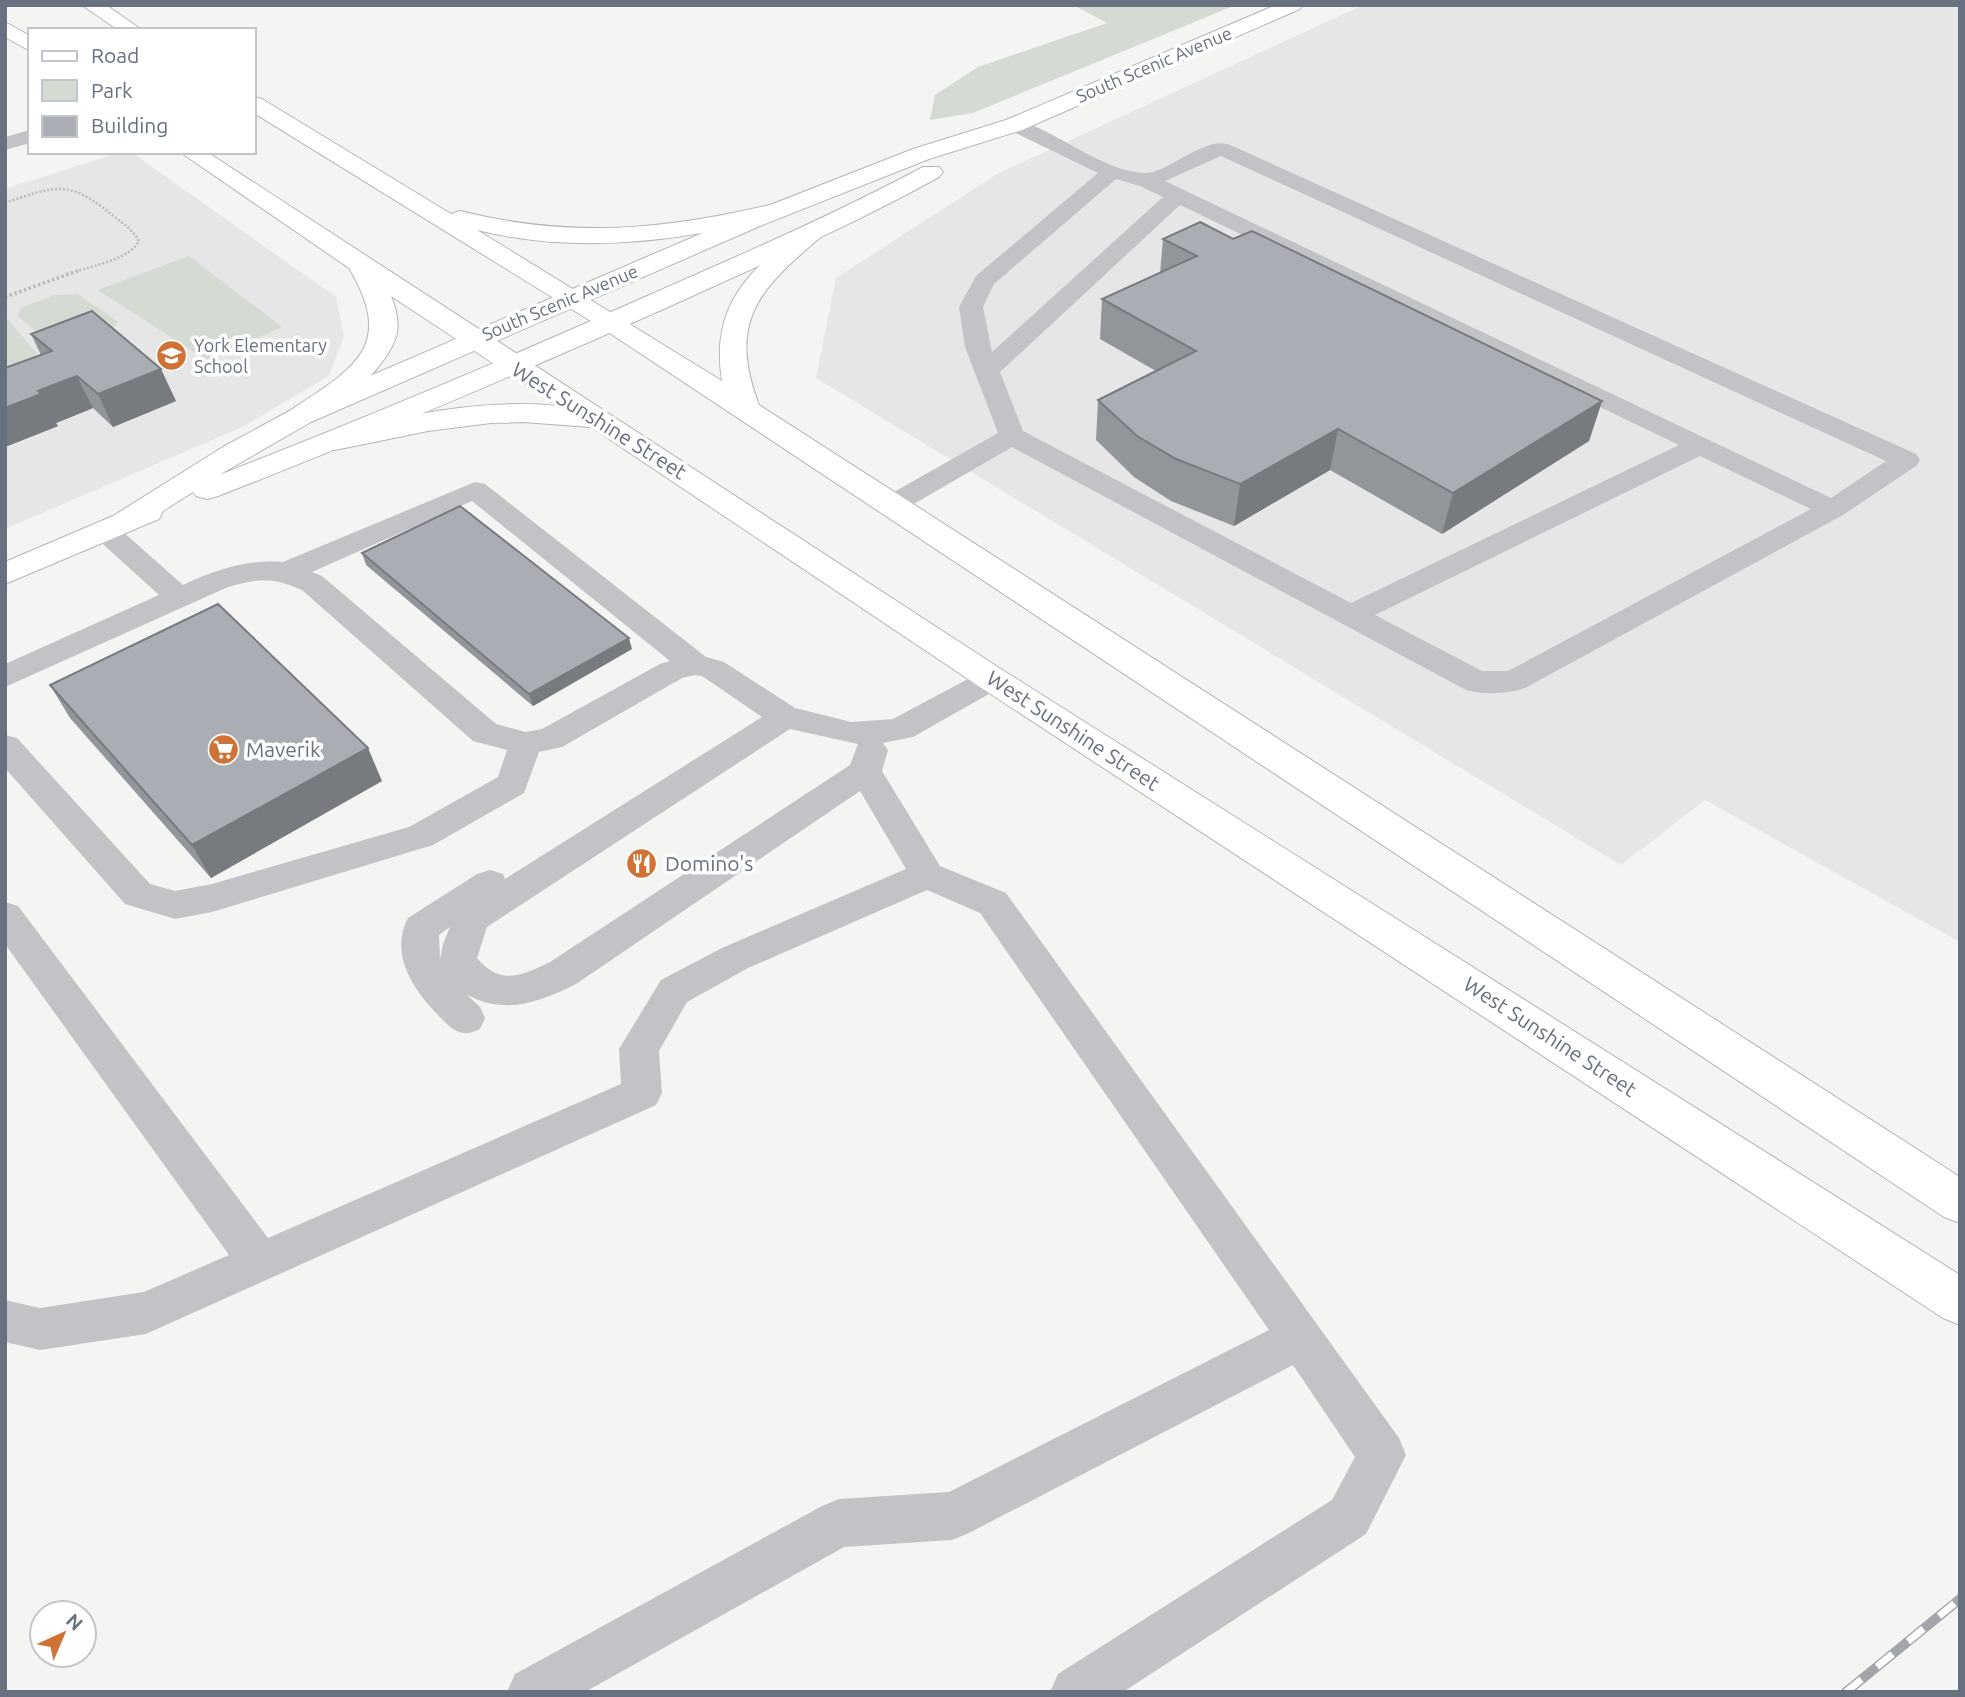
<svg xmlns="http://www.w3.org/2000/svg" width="1965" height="1697" viewBox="0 0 1965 1697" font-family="Ubuntu,sans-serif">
<rect width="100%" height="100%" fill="#f4f5f2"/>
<!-- built -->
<path fill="#e5e6e5" d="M1363,5H1960V942L1705,800L1621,865L816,378L836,278L997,174Z
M121,152H131L336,297L344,336L329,376L242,427L5,529V189Z"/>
<!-- green -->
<path fill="#d5dbd3" d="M1073,5H1236L973,113L930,120L935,95L978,67L1107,23Z
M189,256L282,327L206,360L98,290Z
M78,294L118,322L105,336L56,348L17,316L22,307L55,295Z
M5,316L43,361L5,375Z"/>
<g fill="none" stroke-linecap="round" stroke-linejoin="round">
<defs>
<path id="secondary" d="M1276,5H1303L1300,9L1022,130L929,159L760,226L311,422L219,475C366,418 511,357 654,293C745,253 835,214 923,167H939L943,172L939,177C854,224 765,263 677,303C525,371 372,436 218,496L207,499L196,496L193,492L163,511L159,519L5,584V562L113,516L223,447L291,410L742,216L913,149L1006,120Z"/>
<path id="primary" d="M82,5H106L142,30H118Z
M5,22L30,36V51L5,37Z
M254,97L262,99L451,214L460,211C573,239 666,230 778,203L787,205L790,210L787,215C685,240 581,256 477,230L722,381C710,304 749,272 804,226L813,224L822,226L825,231L822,236C759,289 727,321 759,405L1960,1177V1223L1944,1217L602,328L254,113Z
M180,152H207L1004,671L1960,1275V1325L1943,1318L980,687L591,427L523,422L491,423L428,431L335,450L325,447L320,441L325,435C399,416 482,398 558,406L391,296C396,308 399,321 397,333C390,366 324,430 291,422L287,416L291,410C354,368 396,347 349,268Z"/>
</defs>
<!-- secondary casing -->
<use href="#secondary" stroke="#b3b6bb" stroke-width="2"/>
<!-- primary casing -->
<use href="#primary" stroke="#b2b5b9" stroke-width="2"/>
<!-- path-far1 -->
<path stroke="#b8babc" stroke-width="2.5" stroke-dasharray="2 2" stroke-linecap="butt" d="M5,203C55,186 68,179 111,214C121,222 133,230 139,241C130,259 94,265 75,272"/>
<!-- path -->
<path stroke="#b8babc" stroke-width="3.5" stroke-dasharray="2.5 2.5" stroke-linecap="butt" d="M5,297L80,270"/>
<!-- service -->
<path fill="#c1c3c6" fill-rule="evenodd" d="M1014,119C1057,130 1099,170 1143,173C1166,175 1202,137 1228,144L1916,454L1920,460L1916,466L1843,515L1525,688C1507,694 1484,695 1466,690L1012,447L900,512L890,514L880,512L876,506L880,500L998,433L965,347L959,307L976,276L1098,173L1007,129L1004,125L1007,121ZM1221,156L1886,461L1831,498L1165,181ZM1116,179L1140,186L1163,197L992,352L983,307L994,284ZM1180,205L1679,445L1351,603L1023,431L1000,372ZM1700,456L1811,509L1508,671H1482L1375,615Z
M30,130V143L5,150V137Z
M475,482L485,484L706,657L724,662L795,708L851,722L893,719L981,672L992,668L1003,672L1008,679L1003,686L913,737L883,743L888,750L882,771L940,866L1006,893L1399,1438L1406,1455L1366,1534L1123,1692H1050L1058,1674L1332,1500L1355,1457L1293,1365L969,1533L952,1540L844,1547L585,1692H507L515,1674L822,1506L839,1499L949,1492L1269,1330L980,913L927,890L748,968L687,1002L659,1051L662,1093L656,1105L146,1334L40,1350L5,1342V1300L40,1308L144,1292L229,1255L5,944V902L18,906L268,1238L621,1084L619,1049L661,980L722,948L906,869L860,791L576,984C540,1002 504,1016 466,994L480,1007L485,1018L480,1029C475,1031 469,1034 464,1033C453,1032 445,1022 438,1015C413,990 389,953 408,918L477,874L490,870L503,874L505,879L762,717L702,676L695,675L682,678L562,747L539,752L524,793L433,845L212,912L175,919L125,904L5,768V735L17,738L150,884L175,891L212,884L409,827L498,777L507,750L473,741L302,590C271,577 260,578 228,587L5,687V664L159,595L94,536L90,530L94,524L104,521L114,524L183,585C215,570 248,559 283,562ZM472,501L670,661L660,664L542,729L526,732L496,724L322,576L312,572ZM790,729L858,744L850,765L550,962C521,976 500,986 477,958L487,927ZM450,927L443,944L440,959L439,935Z"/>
<!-- secondary -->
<use href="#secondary" fill="#fff" fill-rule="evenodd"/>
<!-- primary -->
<use href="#primary" fill="#fff" fill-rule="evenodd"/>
<defs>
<path id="rail" d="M1846,1692L1960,1599"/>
</defs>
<!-- rail casing -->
<use href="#rail" stroke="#a2a6ab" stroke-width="10"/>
<!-- rail -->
<use href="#rail" stroke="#fff" stroke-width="7" stroke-dasharray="20" stroke-linecap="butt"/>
</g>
<!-- wall -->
<path fill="#92969b" d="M1163,239H1233L1602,401L1589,441L1442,534L1330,470L1234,526L1171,501L1134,477L1096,440L1098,400L1156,371L1100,339L1102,299L1160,273Z
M31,334L176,401L113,427L93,408L56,423L58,426L5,447L41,355Z
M362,553L632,649L533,706L366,565Z
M50,685L382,781L211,878L70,718Z"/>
<!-- shaded-wall -->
<path fill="#777a7e" d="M161,369L176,401L113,427L98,394Z
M77,376L93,408L56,423L58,426L5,447V408L38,391Z
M1602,401L1589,441L1442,534L1453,493Z
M1338,429L1330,470L1234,526L1240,484Z
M629,638L632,649L533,706L529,694Z
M368,748L382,781L211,878L192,845Z"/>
<!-- building -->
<path fill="#aaaeb4" stroke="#777a7e" stroke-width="2" d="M1200,222L1233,239L1252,231L1602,401L1453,493L1338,429L1240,484L1176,459L1137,436L1098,400L1196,351L1102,299L1197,256L1163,239Z
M92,311L161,369L98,394L77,376L38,391L41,394L5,408V368L52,351L31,334Z
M460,506L629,638L529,694L362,553Z
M218,604L368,748L192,845L50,685Z"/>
<!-- icons -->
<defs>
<symbol id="school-disc" viewBox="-11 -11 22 22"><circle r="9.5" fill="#d07236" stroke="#fff"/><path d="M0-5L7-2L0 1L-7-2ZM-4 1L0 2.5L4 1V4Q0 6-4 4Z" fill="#fff"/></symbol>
<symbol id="supermarket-disc" viewBox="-11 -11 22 22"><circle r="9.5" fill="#d07236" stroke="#fff"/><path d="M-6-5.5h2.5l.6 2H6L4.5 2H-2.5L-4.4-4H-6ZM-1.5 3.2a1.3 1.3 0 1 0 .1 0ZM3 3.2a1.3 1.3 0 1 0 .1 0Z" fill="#fff"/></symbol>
<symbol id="restaurant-disc" viewBox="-11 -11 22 22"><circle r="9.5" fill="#d07236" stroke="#fff"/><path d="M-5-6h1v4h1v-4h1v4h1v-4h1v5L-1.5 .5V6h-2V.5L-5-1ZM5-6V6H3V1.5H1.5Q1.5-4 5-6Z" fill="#fff"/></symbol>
</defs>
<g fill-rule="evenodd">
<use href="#school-disc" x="154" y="338" width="35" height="35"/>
<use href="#supermarket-disc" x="206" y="732" width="35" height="35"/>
<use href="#restaurant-disc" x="624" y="846" width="35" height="35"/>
</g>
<g text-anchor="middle" stroke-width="7" stroke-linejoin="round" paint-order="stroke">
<!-- far-street labels -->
<g font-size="18" fill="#67717f" stroke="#fff">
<text transform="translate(1154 65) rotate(-23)" y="6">South Scenic Avenue</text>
<text transform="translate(560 303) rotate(-23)" y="6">South Scenic Avenue</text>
</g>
<!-- far-poi labels -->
<g font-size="18" fill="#67717f" stroke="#fff" text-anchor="start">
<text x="194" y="352">York Elementary<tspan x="194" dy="21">School</tspan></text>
</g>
<!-- street labels -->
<g font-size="21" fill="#67717f" stroke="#fff">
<text transform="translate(599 421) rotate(32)" y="7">West Sunshine Street</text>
<text transform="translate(1073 731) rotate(33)" y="7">West Sunshine Street</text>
<text transform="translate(1550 1037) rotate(33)" y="7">West Sunshine Street</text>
</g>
<!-- poi labels -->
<g font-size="21" fill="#67717f" stroke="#fff" text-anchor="start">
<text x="246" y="757">Maverik</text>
<text x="665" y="871">Domino's</text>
</g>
</g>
<!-- border -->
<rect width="1965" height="1697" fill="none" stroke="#67717f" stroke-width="14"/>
<!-- legend -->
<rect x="28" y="28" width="228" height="126" fill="#ffffff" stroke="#c2c6cc" stroke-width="2"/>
<rect x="42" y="51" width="35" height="10" fill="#ffffff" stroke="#c2c6cc" stroke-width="2"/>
<text x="91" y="63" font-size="21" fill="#67717f">Road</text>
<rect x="42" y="80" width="35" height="21" fill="#d5dbd3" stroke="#c2c6cc" stroke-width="2"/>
<text x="91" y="98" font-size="21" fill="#67717f">Park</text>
<rect x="42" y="116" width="35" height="21" fill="#aaaeb4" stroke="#c2c6cc" stroke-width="2"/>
<text x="91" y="133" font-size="21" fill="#67717f">Building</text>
<!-- north arrow -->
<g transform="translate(63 1634) rotate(44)"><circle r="33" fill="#ffffff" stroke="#c2c6cc" stroke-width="2"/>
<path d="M0-5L12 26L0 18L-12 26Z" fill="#d07236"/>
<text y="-10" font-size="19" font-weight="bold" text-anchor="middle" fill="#67717f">N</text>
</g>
</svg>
